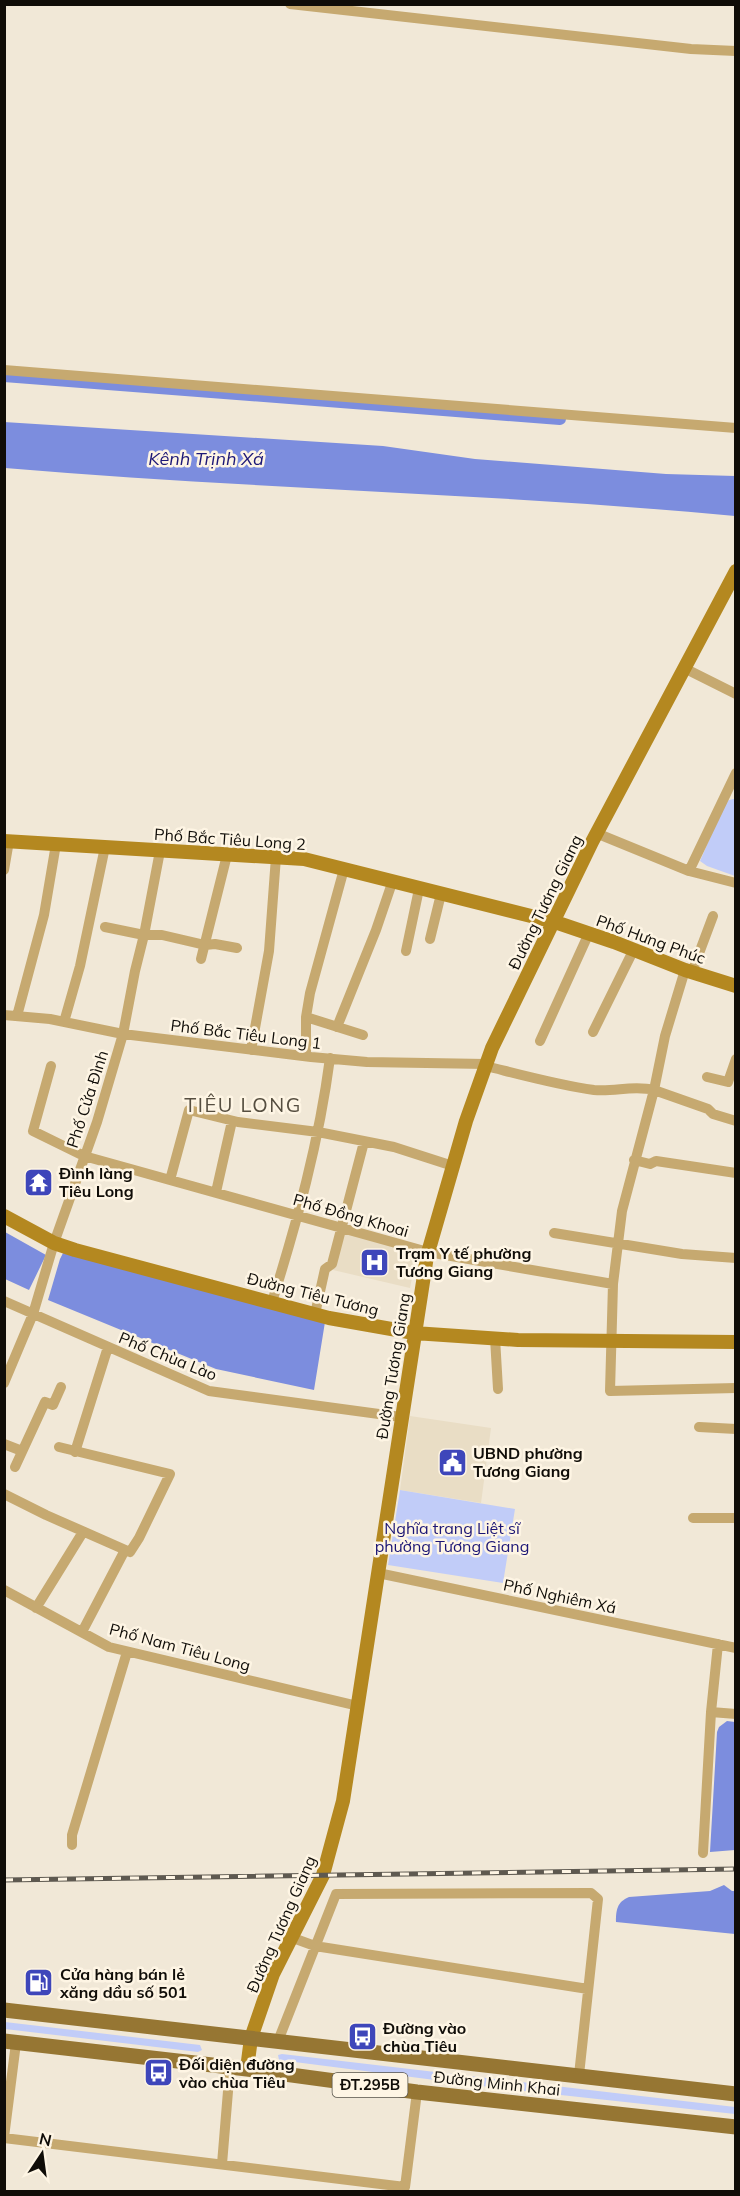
<svg xmlns="http://www.w3.org/2000/svg" width="740" height="2196" viewBox="0 0 740 2196" font-family="Mulish,sans-serif">
<rect width="100%" height="100%" fill="#f1e8d7"/>
<!-- built -->
<path fill="#e9ddc5" d="M345,1230L417,1252L410,1288L333,1270Z
M410,1416L491,1428L481,1503L400,1490Z"/>
<!-- green -->
<path fill="#c1ccf8" d="M733,799H735V876L707,866L700,861L726,801Z
M400,1490L515,1509L503,1583L388,1565Z
M5,2022L200,2045L202,2050L198,2052L5,2029Z
M282,2054L735,2107V2114L505,2089L279,2060L278,2055Z"/>
<!-- water -->
<path fill="#7c8dde" d="M4,422L383,446L475,459L666,474L735,476V516C492,493 248,489 5,468Z
M5,1232L46,1255L29,1290L5,1279Z
M63,1253L325,1322L314,1390L216,1369L48,1300L60,1259Z
M727,1721L735,1722V1850L710,1852L717,1732L719,1727Z
M724,1885L732,1891H735V1934L616,1922C616,1910 617,1902 629,1897L710,1891Z"/>
<g fill="none" stroke-linecap="round" stroke-linejoin="round">
<!-- canal -->
<path stroke="#7c8dde" stroke-width="12" d="M4,376L560,419"/>
<!-- street -->
<path stroke="#c6a970" stroke-width="10" d="M290,4L691,49L736,51
M4,370L736,428
M684,668L736,694
M596,833L689,871L736,883
M4,870L9,841
M689,871L736,773
M105,927L144,935H162L205,945L215,944L237,948
M430,939L441,894
M406,951L419,889
M201,959L227,855
M685,970L665,1036L654,1090L708,1109L713,1114L736,1121
M692,972L713,916
M4,1015L50,1019L123,1034L311,1057L367,1062L486,1064
M17,1016L44,915L56,844
M306,1017L363,1035
M64,1022L80,966L105,847
M337,1027L376,930L392,883
M593,1032L634,949
M540,1041L589,933
M251,1050L269,951L276,857
M306,1056V1017L310,993L344,869
M51,1066L33,1131L84,1156L428,1252L613,1284
M486,1066C522,1075 558,1085 594,1090C615,1092 633,1085 654,1090L622,1211L613,1284L610,1391L736,1388
M707,1077L728,1082L736,1059
M634,1160L650,1164L656,1161L736,1173
M170,1180L189,1110L238,1122L318,1132L394,1147L453,1166
M216,1192L232,1121
M554,1233L682,1254L736,1258
M4,1301L209,1391L401,1417
M272,1302C297,1222 319,1142 330,1058
M315,1314L325,1269L332,1264L364,1142
M495,1338L498,1389
M4,1383L33,1314L54,1243L97,1122L123,1034L135,971L144,935L160,851
M699,1427L736,1429
M4,1444L22,1451
M75,1452L108,1347
M15,1467L45,1402L53,1405L61,1387
M4,1494L46,1515L130,1552L139,1538L170,1474L59,1447
M693,1518H736
M378,1573L736,1648
M4,1590L109,1647L358,1706
M36,1608L83,1532
M82,1632L125,1550
M718,1644L711,1712L736,1714
M72,1845V1835L127,1652
M703,1853L711,1712
M293,1938L315,1946L588,1989
M278,2041L336,1894L591,1893L598,1899L579,2075
M4,2137L16,2043
M4,2138L405,2187L417,2092
M222,2164L230,2067"/>
<!-- secondary -->
<path stroke="#b48820" stroke-width="14" d="M4,841L304,859L555,922L614,942L685,970L736,986
M4,1216L54,1243L75,1250L329,1318L414,1333L518,1340L736,1342
M247,2069L251,2038L273,1974L323,1875L343,1801L427,1256L466,1121L492,1048L592,842L736,571"/>
<!-- primary -->
<path stroke="#967633" stroke-width="15" d="M4,2010L736,2094
M4,2041L247,2069L417,2092L736,2127"/>
<defs>
<path id="rail" d="M4,1880L736,1869"/>
</defs>
<!-- rail casing -->
<use href="#rail" stroke="#5e5950" stroke-width="5"/>
<!-- rail -->
<use href="#rail" stroke="#fef5e4" stroke-width="3" stroke-dasharray="9" stroke-linecap="butt"/>
</g>
<!-- icons -->
<defs>
<symbol id="temple-square" viewBox="-11 -11 22 22"><rect x="-9" y="-9" width="18" height="18" rx="4" fill="#3e46ba" stroke="#fef5e4"/><path d="M0-6L5-2H3V0L6.5 2.5H4V6H1.5V3h-3V6H-4V2.5H-6.5L-3 0V-2H-5Z" fill="#fff"/></symbol>
<symbol id="hospital-square" viewBox="-11 -11 22 22"><rect x="-9" y="-9" width="18" height="18" rx="4" fill="#3e46ba" stroke="#fef5e4"/><path d="M-5-5h3v3.5h4V-5h3V5h-3V1.5h-4V5h-3Z" fill="#fff"/></symbol>
<symbol id="civic-square" viewBox="-11 -11 22 22"><rect x="-9" y="-9" width="18" height="18" rx="4" fill="#3e46ba" stroke="#fef5e4"/><path d="M-.6-6.5H3V-4.5H.6V-3L4-1V1h2V6H-6V1h2V-1L-.6-3ZM-1.2 2.5V6h2.4V2.5Z" fill="#fff"/></symbol>
<symbol id="fuel-square" viewBox="-11 -11 22 22"><rect x="-9" y="-9" width="18" height="18" rx="4" fill="#3e46ba" stroke="#fef5e4"/><path d="M-5.5-6h7V0h2V4h1.3V-2.5L3-4.5l.8-.8L6-3V5H2.5V1h-1V6h-7ZM-4.2-4.7v3.2H.2V-4.7Z" fill="#fff"/></symbol>
<symbol id="bus-square" viewBox="-11 -11 22 22"><rect x="-9" y="-9" width="18" height="18" rx="4" fill="#3e46ba" stroke="#fef5e4"/><path d="M-5-6H5V4H4V6H2V4H-2V6H-4V4H-5ZM-3.5-4V0h7V-4ZM-3.5 1.2v1.5H-2V1.2ZM2 1.2v1.5H3.5V1.2Z" fill="#fff"/></symbol>
</defs>
<g fill-rule="evenodd">
<use href="#temple-square" x="22" y="1166" width="33" height="33"/>
<use href="#hospital-square" x="358" y="1246" width="33" height="33"/>
<use href="#civic-square" x="436" y="1446" width="33" height="33"/>
<use href="#fuel-square" x="22" y="1966" width="33" height="33"/>
<use href="#bus-square" x="346" y="2020" width="33" height="33"/>
<use href="#bus-square" x="142" y="2056" width="33" height="33"/>
</g>
<g text-anchor="middle" stroke-width="5" stroke-linejoin="round" paint-order="stroke">
<!-- shield labels -->
<rect fill="#fef5e4" stroke="#57534a" stroke-width="1.5" x="332.5" y="2073" width="75" height="24" rx="4.5"/>
<g font-size="15" font-weight="bold" fill="#100d08">
<text x="370" y="2090">ĐT.295B</text>
</g>
<!-- street labels -->
<g font-size="16" fill="#100d08" stroke="#fef5e4">
<text transform="translate(230 839) rotate(4)" y="6">Phố Bắc Tiêu Long 2</text>
<text transform="translate(545 902) rotate(-64)" y="6">Đường Tương Giang</text>
<text transform="translate(651 939) rotate(20)" y="6">Phố Hưng Phúc</text>
<text transform="translate(246 1034) rotate(7)" y="6">Phố Bắc Tiêu Long 1</text>
<text transform="translate(87 1099) rotate(-72)" y="6">Phố Cửa Đình</text>
<text transform="translate(351 1215) rotate(16)" y="6">Phố Đồng Khoai</text>
<text transform="translate(313 1294) rotate(14)" y="6">Đường Tiêu Tương</text>
<text transform="translate(168 1356) rotate(22)" y="6">Phố Chùa Lào</text>
<text transform="translate(393 1366) rotate(-81)" y="6">Đường Tương Giang</text>
<text transform="translate(560 1596) rotate(12)" y="6">Phố Nghiêm Xá</text>
<text transform="translate(180 1647) rotate(15)" y="6">Phố Nam Tiêu Long</text>
<text transform="translate(281 1924) rotate(-66)" y="6">Đường Tương Giang</text>
<text transform="translate(497 2083) rotate(6)" y="6">Đường Minh Khai</text>
</g>
<!-- poi labels -->
<g font-size="16" font-weight="bold" fill="#100d08" stroke="#fef5e4" text-anchor="start">
<text x="59" y="1179">Đình làng<tspan x="59" dy="18">Tiêu Long</tspan></text>
<text x="396" y="1259">Trạm Y tế phường<tspan x="396" dy="18">Tương Giang</tspan></text>
<text x="473" y="1459">UBND phường<tspan x="473" dy="18">Tương Giang</tspan></text>
<text x="60" y="1980">Cửa hàng bán lẻ<tspan x="60" dy="18">xăng dầu số 501</tspan></text>
<text x="383" y="2034">Đường vào<tspan x="383" dy="18">chùa Tiêu</tspan></text>
<text x="179" y="2070">Đối diện đường<tspan x="179" dy="18">vào chùa Tiêu</tspan></text>
</g>
<!-- park labels -->
<g font-size="16" fill="#1b1575" stroke="#fef5e4">
<text x="452" y="1534">Nghĩa trang Liệt sĩ<tspan x="452" dy="18">phường Tương Giang</tspan></text>
</g>
<!-- water labels -->
<g font-size="18" font-style="italic" fill="#1c1776" stroke="#fef5e4">
<text x="206" y="465">Kênh Trịnh Xá</text>
</g>
<!-- quarter labels -->
<g font-size="20" letter-spacing="1.5" fill="#564e40" stroke="#fef5e4">
<text x="243" y="1112">TIÊU LONG</text>
</g>
</g>
<!-- border -->
<rect width="740" height="2196" fill="none" stroke="#100d08" stroke-width="12"/>
<!-- north arrow -->
<g transform="translate(42 2154) rotate(13)" stroke="#fef5e4" stroke-width="4.5" paint-order="stroke">
<path d="M0-4.5L10 22L0 15L-10 22Z" fill="#100d08"/>
<text y="-9" font-size="16" font-weight="bold" text-anchor="middle" fill="#100d08">N</text>
</g>
</svg>
